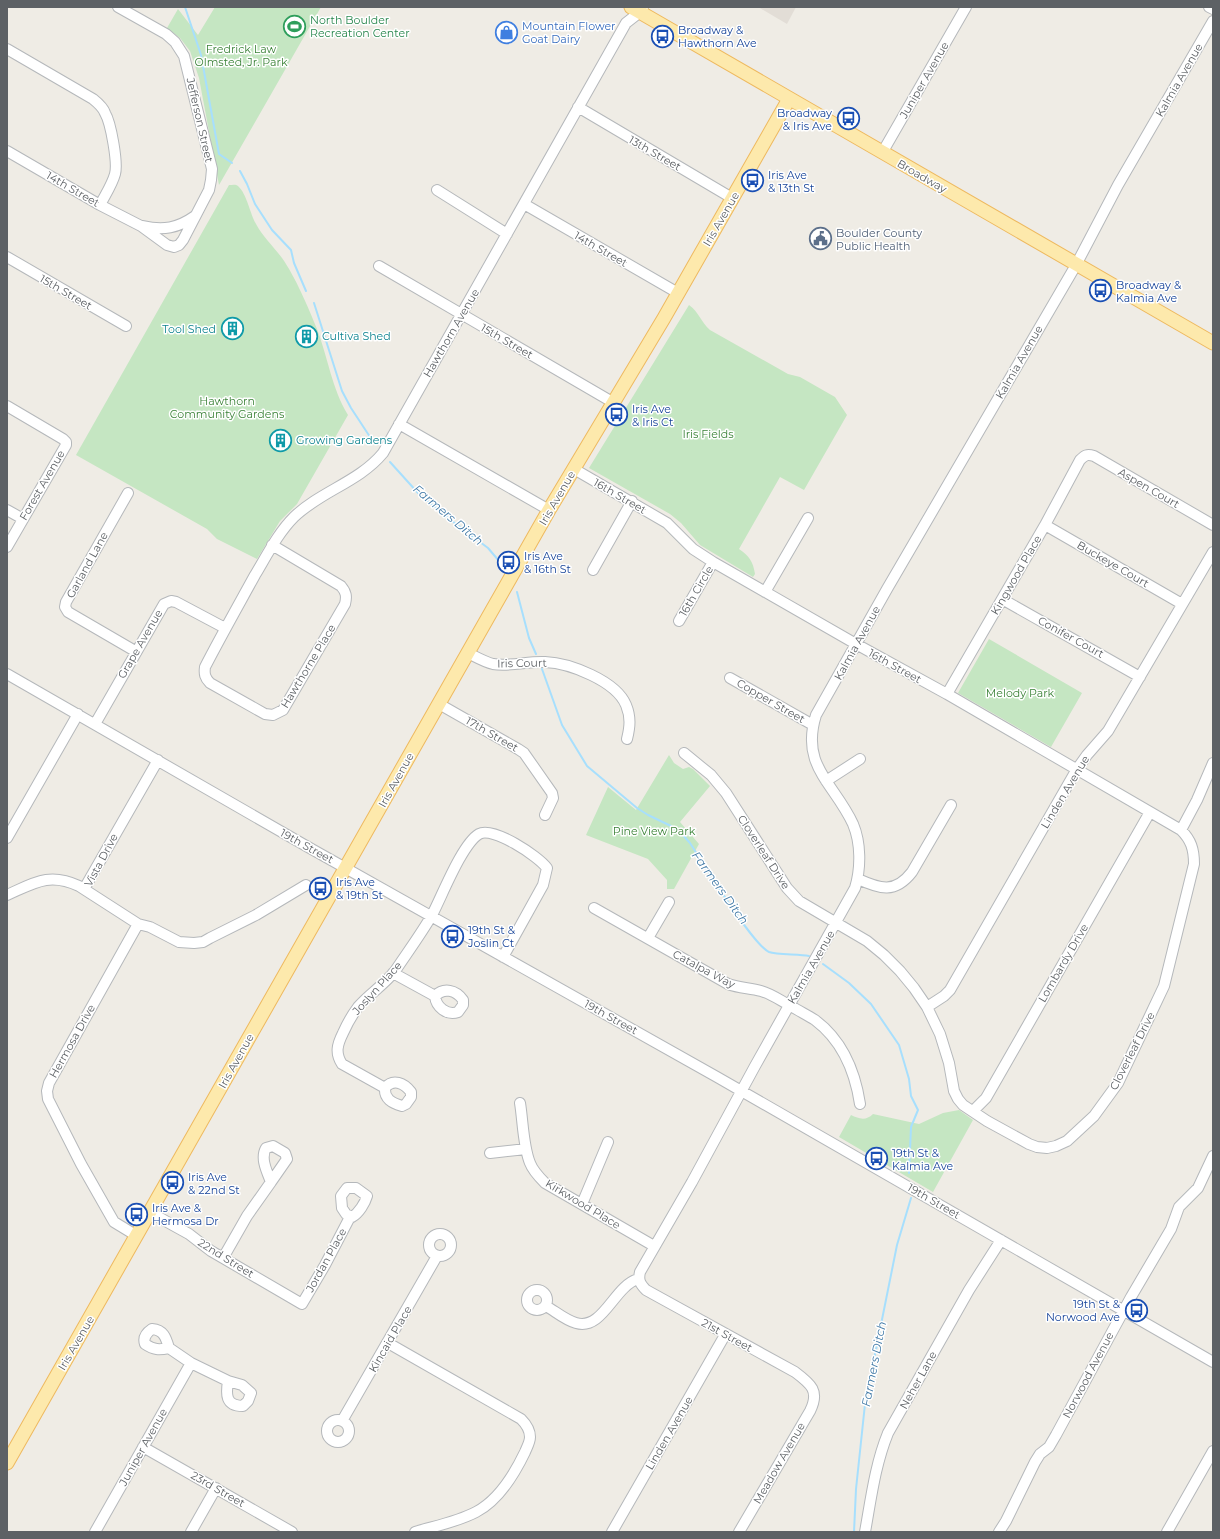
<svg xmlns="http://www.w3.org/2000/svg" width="1220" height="1539" viewBox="0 0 1220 1539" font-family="Montserrat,sans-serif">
<rect width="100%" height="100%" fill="#efece5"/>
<!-- education -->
<path fill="#e2ddd6" d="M758,7H796L787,24Z"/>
<!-- green -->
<path fill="#c5e6c2" d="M215,7H321L219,185L199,78L190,51L180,38L167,28L178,9L198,35Z
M229,185C232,185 236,184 238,186C247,194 250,214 256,224C263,237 274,247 282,258C295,276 309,309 317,329C328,358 332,389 348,415L297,504L280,521L257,559L217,539L207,529L76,455Z
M689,305C699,312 701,322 710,330L788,374L800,377L835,397L847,415L804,490L780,477L739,549C749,556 753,561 755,574L753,577L700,545L681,523L670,514L589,468Z
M989,639L1082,693L1051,747L958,693Z
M669,755L674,763L683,769L689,767L693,769L710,786L680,822L699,844L674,889H667V880L648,859L586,835L608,787L636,810Z
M959,1110L973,1120L933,1192L839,1137L851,1115C859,1119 866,1121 873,1114L919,1124L943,1113Z"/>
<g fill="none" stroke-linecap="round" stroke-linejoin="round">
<!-- stream -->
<path stroke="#a7dffd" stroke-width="2" d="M185,7L201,55L219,154L232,163
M240,171L247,184L255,204L272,230L291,250L294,263L306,291
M314,303L342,391L351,408L374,443
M390,462L418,493L452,521L488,548L505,568
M517,592L529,638L536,654
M542,669L562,725L587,766L637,808L648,815L671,826L681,833L690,843C703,863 752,944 769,952C777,955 799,954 809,956
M823,964L849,983L871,1004L899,1045L909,1079L911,1096L918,1110L911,1127L909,1173
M854,1532L856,1489L865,1404L897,1245L911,1198"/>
<defs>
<path id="minor" d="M1209,7L1213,9
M7,49L93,99C98,103 103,107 105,113C111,123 118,163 115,174C112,185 105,195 100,205
M578,107L732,198
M7,151L100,205L141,226L167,245L174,247L179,245L183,240L209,190L211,180L212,169L184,56L175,42L166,34L118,7
M882,153L966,7
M437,190L507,234
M524,204L678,293
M143,226C163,231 178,228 195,216
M7,257L126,326
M379,266L614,403
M7,406L63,439L66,442V445L7,547
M399,424L549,510
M574,469L667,523L693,549L713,562L856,644L947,694L1181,830C1191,840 1194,849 1194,864L1164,986L1118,1083L1094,1116L1067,1141L1056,1146L1047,1148L1037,1147L1029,1144L987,1121L963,1105L958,1099L954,1091L949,1063L940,1034L927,1007L914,988L900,971L884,955L867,941L799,901L787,888L726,793L711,775L684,753
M128,493L66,602L65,607L68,612L135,651
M7,510L23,519
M1045,525L1182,604
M272,545L341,586C346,592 347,596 345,604L283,710L273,715L265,714L210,683C205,678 204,674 205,667C221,636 238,606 255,575C267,555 278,533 294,517C321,491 359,482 383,453L626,23L640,12L643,7
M593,570L632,501
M765,592L808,518
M1002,599L1140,677
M679,621L713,562
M468,653C476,657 485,662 493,664C510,667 528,661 545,662C570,663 616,681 626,705C631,717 630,727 627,739
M7,674L308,847L717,1077L1213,1362
M730,678L813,725
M947,694L1045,525L1080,460C1085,455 1087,454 1094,456L1213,525
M439,704L518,749L524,753L552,793L553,798L545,815
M95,724L164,604L171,601L176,602L225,628
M826,781L860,759
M1181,830L1197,800L1213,763
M7,838L78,714
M858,879C880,889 895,894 912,872L951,805
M84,889L158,760
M7,895C34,883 49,872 79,886L138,924L150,927L179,942L194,943L203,942L210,938L256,915L306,885
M594,908L728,984C739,988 750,988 761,991C772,994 781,1001 791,1006C799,1011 807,1015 815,1020C843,1041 855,1071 860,1104
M648,938L669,902
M393,973L435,996C436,1007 447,1016 458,1012L463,1005V1000C456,990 444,987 435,996
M927,1007L944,996L950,990L1077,769L1087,755L1108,731L1213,552
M385,1088C393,1078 404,1083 411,1092V1097L406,1104L402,1106C392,1103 384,1099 385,1088L342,1064C335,1053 337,1045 343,1033C347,1024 352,1015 358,1007C369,994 384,985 395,971C407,953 421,934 432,915C442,896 462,844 479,834C493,826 538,856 547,868L543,885L503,957
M520,1103C523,1121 523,1146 530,1163C533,1171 539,1177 545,1183L654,1246
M973,1111L986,1098L1150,812
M273,1146L285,1153L287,1159L271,1182C267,1172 260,1158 266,1148Z
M490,1153L526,1149
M347,1188H356L367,1196C365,1203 359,1213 352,1217L346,1214L342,1208L341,1196Z
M582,1204L608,1142
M151,1213L189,1234L211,1251L302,1304L325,1265L350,1217
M429 1245a11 11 0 1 1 22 0a11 11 0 1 1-22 0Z
M137,1236L114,1222L81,1164L48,1099L47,1091L49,1083L138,924
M223,1258L247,1216L271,1182
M527 1300a10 10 0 1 1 20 0a10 10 0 1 1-20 0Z
M546,1306C555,1311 565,1320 576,1323C603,1331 614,1286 638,1279
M152,1329C164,1330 166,1338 169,1348C159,1350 154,1350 145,1344C143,1338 146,1333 152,1329Z
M388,1343L521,1419C526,1424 530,1430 530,1437C530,1442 527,1447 525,1452C514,1475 499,1500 476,1512C457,1522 435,1526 415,1532
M169,1348L191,1363L228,1381
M228,1381L242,1385L251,1393L248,1401L243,1406C225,1406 226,1394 228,1381Z
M327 1431a11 11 0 1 1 22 0a11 11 0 1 1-22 0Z
M342,1421L437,1256
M143,1447L292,1532
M95,1532L191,1363
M191,1532L216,1488
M612,1532L725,1335
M739,1532L810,1411C820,1391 811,1384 795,1372L646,1290C640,1284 638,1280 640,1272L692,1182L755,1066L855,888C861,868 861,843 853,824C834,783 800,766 816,715L887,589L1076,265L1118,185L1213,21
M865,1532C871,1499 875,1465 888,1433L969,1290L1001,1240
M999,1532L1006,1521L1035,1462L1040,1454L1049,1447L1056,1435L1131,1297L1171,1229L1179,1207L1198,1188L1213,1156
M1167,1532L1213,1451"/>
<path id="major" d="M631,7L1213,343
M7,1463L549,510L664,318L789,99"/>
</defs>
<!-- minor casing -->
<use href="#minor" stroke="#b5b8bb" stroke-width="12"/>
<!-- major casing -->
<use href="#major" stroke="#eeb95f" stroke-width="15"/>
<!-- minor -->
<use href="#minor" stroke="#fff" stroke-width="10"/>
<!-- major -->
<use href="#major" stroke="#fde9ac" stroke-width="13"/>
</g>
<!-- icons -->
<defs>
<symbol id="stadium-ring" viewBox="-11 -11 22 22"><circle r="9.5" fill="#fff" stroke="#2e9e5b" stroke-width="1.5"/><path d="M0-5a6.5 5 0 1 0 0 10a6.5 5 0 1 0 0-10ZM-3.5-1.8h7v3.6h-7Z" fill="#2e9e5b"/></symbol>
<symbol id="shop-ring" viewBox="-11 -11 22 22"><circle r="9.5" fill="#fff" stroke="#3f7fe0" stroke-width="1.5"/><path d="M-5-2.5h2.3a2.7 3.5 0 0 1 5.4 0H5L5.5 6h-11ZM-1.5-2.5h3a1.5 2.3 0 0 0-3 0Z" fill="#3f7fe0"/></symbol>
<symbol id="bus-ring" viewBox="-11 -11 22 22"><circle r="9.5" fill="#fff" stroke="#1a4fb4" stroke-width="1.5"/><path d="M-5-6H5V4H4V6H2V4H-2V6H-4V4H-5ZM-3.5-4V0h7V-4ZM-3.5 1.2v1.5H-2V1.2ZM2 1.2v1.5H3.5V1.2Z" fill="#1a4fb4"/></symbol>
<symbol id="civic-ring" viewBox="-11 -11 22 22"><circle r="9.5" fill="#fff" stroke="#5c6f8a" stroke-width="1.5"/><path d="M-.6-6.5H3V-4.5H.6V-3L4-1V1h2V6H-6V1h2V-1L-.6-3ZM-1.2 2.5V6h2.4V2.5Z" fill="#5c6f8a"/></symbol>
<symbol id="building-ring" viewBox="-11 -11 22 22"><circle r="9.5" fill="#fff" stroke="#0f9aa8" stroke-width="1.5"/><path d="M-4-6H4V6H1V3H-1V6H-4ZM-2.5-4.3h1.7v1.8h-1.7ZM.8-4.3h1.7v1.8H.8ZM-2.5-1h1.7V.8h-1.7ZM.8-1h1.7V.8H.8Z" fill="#0f9aa8"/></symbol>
</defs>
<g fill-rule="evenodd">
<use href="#stadium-ring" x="282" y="14" width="25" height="25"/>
<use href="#shop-ring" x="494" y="20" width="25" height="25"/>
<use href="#bus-ring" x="650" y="24" width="25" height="25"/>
<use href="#bus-ring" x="836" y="106" width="25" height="25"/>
<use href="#bus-ring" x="740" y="168" width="25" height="25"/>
<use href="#civic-ring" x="808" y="226" width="25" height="25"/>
<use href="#bus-ring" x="1088" y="278" width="25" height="25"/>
<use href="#building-ring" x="220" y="316" width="25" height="25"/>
<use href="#building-ring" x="294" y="324" width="25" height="25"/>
<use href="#bus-ring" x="604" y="402" width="25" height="25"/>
<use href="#building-ring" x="268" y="428" width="25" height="25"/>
<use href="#bus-ring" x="496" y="550" width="25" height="25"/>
<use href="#bus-ring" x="308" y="876" width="25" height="25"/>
<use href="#bus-ring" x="440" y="924" width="25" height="25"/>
<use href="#bus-ring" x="864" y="1146" width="25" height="25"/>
<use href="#bus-ring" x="160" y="1170" width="25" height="25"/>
<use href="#bus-ring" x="124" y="1202" width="25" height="25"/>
<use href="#bus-ring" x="1124" y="1298" width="25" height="25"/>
</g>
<g text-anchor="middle" stroke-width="3" stroke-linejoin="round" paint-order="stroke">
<!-- leisure labels -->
<g font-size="11" fill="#27864d" stroke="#fff" text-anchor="start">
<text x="310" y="24">North Boulder<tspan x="310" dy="13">Recreation Center</tspan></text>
</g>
<!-- shop labels -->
<g font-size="11" fill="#366cbe" stroke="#fff" text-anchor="start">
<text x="522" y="30">Mountain Flower<tspan x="522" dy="13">Goat Dairy</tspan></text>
</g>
<!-- transit labels -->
<g font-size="11" fill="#164399" stroke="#fff" text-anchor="start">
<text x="678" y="34">Broadway &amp;<tspan x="678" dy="13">Hawthorn Ave</tspan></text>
<text x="832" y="117" text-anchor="end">Broadway<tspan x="832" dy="13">&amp; Iris Ave</tspan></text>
<text x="768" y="179">Iris Ave<tspan x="768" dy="13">&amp; 13th St</tspan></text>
<text x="1116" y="289">Broadway &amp;<tspan x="1116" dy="13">Kalmia Ave</tspan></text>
<text x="632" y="413">Iris Ave<tspan x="632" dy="13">&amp; Iris Ct</tspan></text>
<text x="524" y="560">Iris Ave<tspan x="524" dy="13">&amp; 16th St</tspan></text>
<text x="336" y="886">Iris Ave<tspan x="336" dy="13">&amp; 19th St</tspan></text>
<text x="468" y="934">19th St &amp;<tspan x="468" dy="13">Joslin Ct</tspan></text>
<text x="892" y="1157">19th St &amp;<tspan x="892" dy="13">Kalmia Ave</tspan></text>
<text x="188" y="1181">Iris Ave<tspan x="188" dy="13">&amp; 22nd St</tspan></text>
<text x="152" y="1212">Iris Ave &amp;<tspan x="152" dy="13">Hermosa Dr</tspan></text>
<text x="1120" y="1308" text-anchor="end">19th St &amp;<tspan x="1120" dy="13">Norwood Ave</tspan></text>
</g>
<!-- park labels -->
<g font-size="11" fill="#3a8237" stroke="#fff">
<text x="241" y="53">Fredrick Law<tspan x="241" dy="13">Olmsted, Jr. Park</tspan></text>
<text x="227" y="405">Hawthorn<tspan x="227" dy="13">Community Gardens</tspan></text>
<text x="708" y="438">Iris Fields</text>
<text x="1020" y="697">Melody Park</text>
<text x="654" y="835">Pine View Park</text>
</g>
<!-- street labels -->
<g font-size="11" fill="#5d6165" stroke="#fff">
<text transform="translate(924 80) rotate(-60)" y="4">Juniper Avenue</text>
<text transform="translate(1179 80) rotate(-60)" y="4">Kalmia Avenue</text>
<text transform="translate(200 120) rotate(77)" y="4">Jefferson Street</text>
<text transform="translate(655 153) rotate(30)" y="4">13th Street</text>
<text transform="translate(922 176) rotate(30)" y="4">Broadway</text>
<text transform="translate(73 189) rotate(30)" y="4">14th Street</text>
<text transform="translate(721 219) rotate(-60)" y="4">Iris Avenue</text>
<text transform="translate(601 249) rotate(30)" y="4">14th Street</text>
<text transform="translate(66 292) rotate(30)" y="4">15th Street</text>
<text transform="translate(451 333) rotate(-60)" y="4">Hawthorn Avenue</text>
<text transform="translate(507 341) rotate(30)" y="4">15th Street</text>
<text transform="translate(1019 362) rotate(-60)" y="4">Kalmia Avenue</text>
<text transform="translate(42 485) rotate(-60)" y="4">Forest Avenue</text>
<text transform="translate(1149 488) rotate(30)" y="4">Aspen Court</text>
<text transform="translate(620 496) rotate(30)" y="4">16th Street</text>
<text transform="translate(557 498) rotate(-60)" y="4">Iris Avenue</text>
<text transform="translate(1113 564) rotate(30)" y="4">Buckeye Court</text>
<text transform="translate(87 565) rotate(-61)" y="4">Garland Lane</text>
<text transform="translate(1016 575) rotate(-60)" y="4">Kingwood Place</text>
<text transform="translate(696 591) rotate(-60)" y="4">16th Circle</text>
<text transform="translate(1071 637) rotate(29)" y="4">Conifer Court</text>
<text transform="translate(857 643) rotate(-61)" y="4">Kalmia Avenue</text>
<text transform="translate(140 644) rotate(-60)" y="4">Grape Avenue</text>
<text transform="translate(522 663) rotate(-1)" y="4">Iris Court</text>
<text transform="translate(308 666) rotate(-59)" y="4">Hawthorne Place</text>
<text transform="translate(895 666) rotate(29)" y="4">16th Street</text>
<text transform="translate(771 701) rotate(30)" y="4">Copper Street</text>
<text transform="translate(492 734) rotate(30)" y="4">17th Street</text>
<text transform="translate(396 780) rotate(-61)" y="4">Iris Avenue</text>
<text transform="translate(1065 792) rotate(-59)" y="4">Linden Avenue</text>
<text transform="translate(307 846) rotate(29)" y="4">19th Street</text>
<text transform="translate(764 852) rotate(57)" y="4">Cloverleaf Drive</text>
<text transform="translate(101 860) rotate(-62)" y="4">Vista Drive</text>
<text transform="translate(1063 963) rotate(-60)" y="4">Lombardy Drive</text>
<text transform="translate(811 967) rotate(-60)" y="4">Kalmia Avenue</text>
<text transform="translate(704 969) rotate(28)" y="4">Catalpa Way</text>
<text transform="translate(377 988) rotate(-48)" y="4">Joslyn Place</text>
<text transform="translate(611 1017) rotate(29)" y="4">19th Street</text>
<text transform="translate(72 1041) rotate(-61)" y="4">Hermosa Drive</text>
<text transform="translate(1132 1051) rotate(-63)" y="4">Cloverleaf Drive</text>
<text transform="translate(236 1061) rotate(-61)" y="4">Iris Avenue</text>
<text transform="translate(934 1201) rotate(30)" y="4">19th Street</text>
<text transform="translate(583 1204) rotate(31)" y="4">Kirkwood Place</text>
<text transform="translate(226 1258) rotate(32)" y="4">22nd Street</text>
<text transform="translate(326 1260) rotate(-61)" y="4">Jordan Place</text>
<text transform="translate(727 1335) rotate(29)" y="4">21st Street</text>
<text transform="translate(390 1339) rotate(-60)" y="4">Kincaid Place</text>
<text transform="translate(76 1343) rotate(-60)" y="4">Iris Avenue</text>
<text transform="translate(1088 1375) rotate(-62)" y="4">Norwood Avenue</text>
<text transform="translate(918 1380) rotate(-61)" y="4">Neher Lane</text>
<text transform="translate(669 1433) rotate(-60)" y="4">Linden Avenue</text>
<text transform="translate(143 1447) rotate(-61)" y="4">Juniper Avenue</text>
<text transform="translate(779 1463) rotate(-60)" y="4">Meadow Avenue</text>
<text transform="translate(218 1489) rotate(30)" y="4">23rd Street</text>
</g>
<!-- service labels -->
<g font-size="11" fill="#4e5e75" stroke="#fff" text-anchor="start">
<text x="836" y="237">Boulder County<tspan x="836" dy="13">Public Health</tspan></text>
</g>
<!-- culture labels -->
<g font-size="11" fill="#0d838f" stroke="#fff" text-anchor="start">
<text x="216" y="333" text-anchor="end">Tool Shed</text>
<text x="322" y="340">Cultiva Shed</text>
<text x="296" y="444">Growing Gardens</text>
</g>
<!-- water labels -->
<g font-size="12" font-style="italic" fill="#417aa7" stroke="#fff">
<text transform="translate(448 515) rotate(40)" y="4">Farmers Ditch</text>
<text transform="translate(720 888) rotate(54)" y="4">Farmers Ditch</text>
<text transform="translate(874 1364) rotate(-79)" y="4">Farmers Ditch</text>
</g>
</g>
<!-- border -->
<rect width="1220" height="1539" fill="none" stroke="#5d6165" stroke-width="16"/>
</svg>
